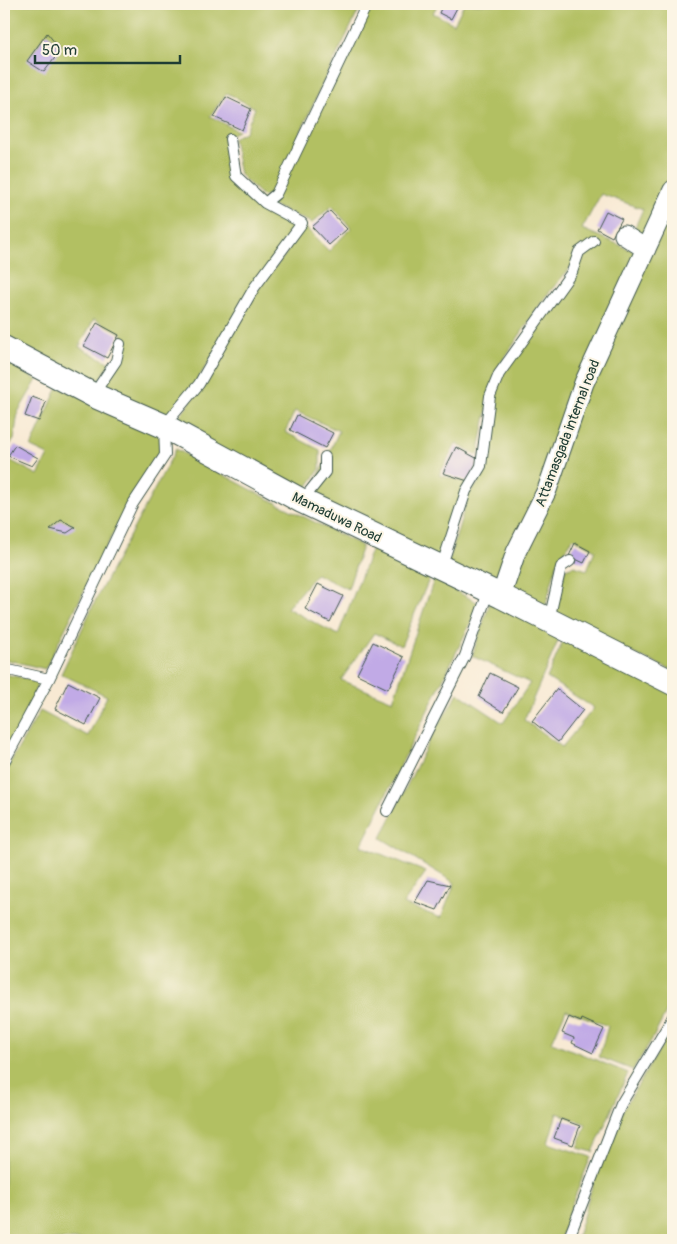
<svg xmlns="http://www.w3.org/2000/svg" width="677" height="1244" viewBox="0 0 677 1244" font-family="Pangolin,sans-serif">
<rect width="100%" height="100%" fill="#fcf5e5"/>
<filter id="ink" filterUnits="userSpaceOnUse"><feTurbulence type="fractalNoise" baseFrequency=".02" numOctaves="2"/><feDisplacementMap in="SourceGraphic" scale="10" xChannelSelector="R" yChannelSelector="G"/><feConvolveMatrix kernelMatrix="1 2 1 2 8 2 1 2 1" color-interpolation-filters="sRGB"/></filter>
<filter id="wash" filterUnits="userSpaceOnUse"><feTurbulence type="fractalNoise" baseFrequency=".0096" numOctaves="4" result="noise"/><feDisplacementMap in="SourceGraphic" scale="20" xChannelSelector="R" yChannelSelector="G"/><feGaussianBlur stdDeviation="1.12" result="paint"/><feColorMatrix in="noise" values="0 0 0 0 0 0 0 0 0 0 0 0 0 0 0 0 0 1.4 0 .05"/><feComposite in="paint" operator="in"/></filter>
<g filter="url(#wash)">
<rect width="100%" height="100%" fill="#f8e9d3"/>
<!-- green -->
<path fill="#b2c062" stroke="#687e4b" d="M4,4H362L321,87L274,192L263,197L240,175L233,138L245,132L255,108L227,93L210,116L238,131L226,137L232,178L297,225L196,382L163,425L98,396L127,346L121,341L123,334L94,319L79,347L110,363L90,394L4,348Z
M370,4H438L433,13L454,24L464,4H673V169L642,241L631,236L643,209L601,194L582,229L636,252L560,443L497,590L447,568L469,492L478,484L483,466L493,397L502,374L582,255L595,239L546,296L495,372L478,455L456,444L439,475L466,482L439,566L306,504L339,431L295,411L285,432L320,450V469L299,499L170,429L203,385L260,286L285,255L303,225L329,251L351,228L332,206L312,223L270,204Z
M673,201V671L554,618L565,569L574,566L587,570L595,550L573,538L557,563L543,615L507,596L588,384Z
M4,359L37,380L18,412L14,440L4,451Z
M58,387L162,431L161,455L131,498L45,669L4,659V457L38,475L48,455L31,447Z
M176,449L263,496L362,546L348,589L316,574L287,608L338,635L372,548L430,577L401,646L374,633L341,680L393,701L434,579L480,604L361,846L426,872L403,904L441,918L455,883L381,838L432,735L458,693L503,723L530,683L472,656L492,596L561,634L524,720L562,747L594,708L547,678L565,636L673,687V999L654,1036L633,1070L599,1057L608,1026L566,1010L552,1042L628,1073L593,1152L578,1148L586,1124L557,1113L548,1143L591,1157L572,1204L560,1240H4V773L40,711L88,736L107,696L61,674L97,597Z
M4,674L39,681L23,720L4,754Z
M673,1027V1182L669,1188L673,1190V1240H576L597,1170L623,1110Z"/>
<g id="blocks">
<!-- building -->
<path fill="#c1aae6" d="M443,4H459L451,19L439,13Z
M47,33L61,50L44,72L27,61Z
M226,97L251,109L242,130L214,117Z
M330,211L347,229L329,245L312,227Z
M606,211L622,219L612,237L597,229Z
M97,323L119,335L107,358L84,346Z
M32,397L46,402L39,421L25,416Z
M297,415L333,433L325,448L290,430Z
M15,445L38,458L32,466L8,456Z
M456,447L478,459L471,482L443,473Z
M61,520L76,527L67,533L50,529Z
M575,543L590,551L584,563L569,556Z
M318,584L343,596L330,622L305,609Z
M373,642L404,657L388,689L357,674Z
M490,673L518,687L503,712L479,697Z
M68,682L100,698L86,725L55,709Z
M557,689L583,710L558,742L532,721Z
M428,880L450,885L437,910L415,902Z
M569,1017L581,1022L582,1019L604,1029L593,1053L572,1043L574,1038L562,1033Z
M561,1119L580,1126L573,1145L554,1138Z"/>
</g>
</g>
<g filter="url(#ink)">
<use href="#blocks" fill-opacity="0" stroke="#40574c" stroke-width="1"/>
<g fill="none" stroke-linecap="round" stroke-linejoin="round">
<defs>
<path id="service" d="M265,203L276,194L367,4
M93,395L116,361L120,344
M302,501L325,472V457
M441,568L466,491L481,466L490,396L499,374L572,272L579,252L594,241
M549,620L561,567L570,561
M4,669L49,679
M4,762L49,679L132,505L165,455L164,426L199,384L254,288L302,223L265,203L236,176L230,139
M387,811L465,656L489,590
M568,1240L621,1104L673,1017"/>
<path id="minor" d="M624,235L646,249
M501,596L516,552L547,490L584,383L673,190"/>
<path id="tertiary" d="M4,348L93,395L164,426L302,501L501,596L673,683"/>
</defs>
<!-- service casing -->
<use href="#service" stroke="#40574c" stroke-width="12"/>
<!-- minor casing -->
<use href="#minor" stroke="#40574c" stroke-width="21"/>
<!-- tertiary casing -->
<use href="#tertiary" stroke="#40574c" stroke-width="26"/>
<!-- service -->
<use href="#service" stroke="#fff" stroke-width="10"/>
<!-- minor -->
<use href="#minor" stroke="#fff" stroke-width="19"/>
<!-- tertiary -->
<use href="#tertiary" stroke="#fff" stroke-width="24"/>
</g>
</g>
<g text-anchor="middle" stroke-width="4" stroke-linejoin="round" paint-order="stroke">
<!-- street labels -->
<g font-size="14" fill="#1f3d34" stroke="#fcf5e5">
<text transform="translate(567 433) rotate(-69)" y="5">Attamasgada internal road</text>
<text transform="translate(337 517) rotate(26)" y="5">Mamaduwa Road</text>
</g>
</g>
<!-- margin -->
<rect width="677" height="1244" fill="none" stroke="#fcf5e5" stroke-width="20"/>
<!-- scale -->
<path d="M35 55v8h145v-8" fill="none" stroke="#1f3d34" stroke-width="2.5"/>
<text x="42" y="55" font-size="15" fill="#1f3d34" stroke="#fcf5e5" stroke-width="4" paint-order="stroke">50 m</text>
</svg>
